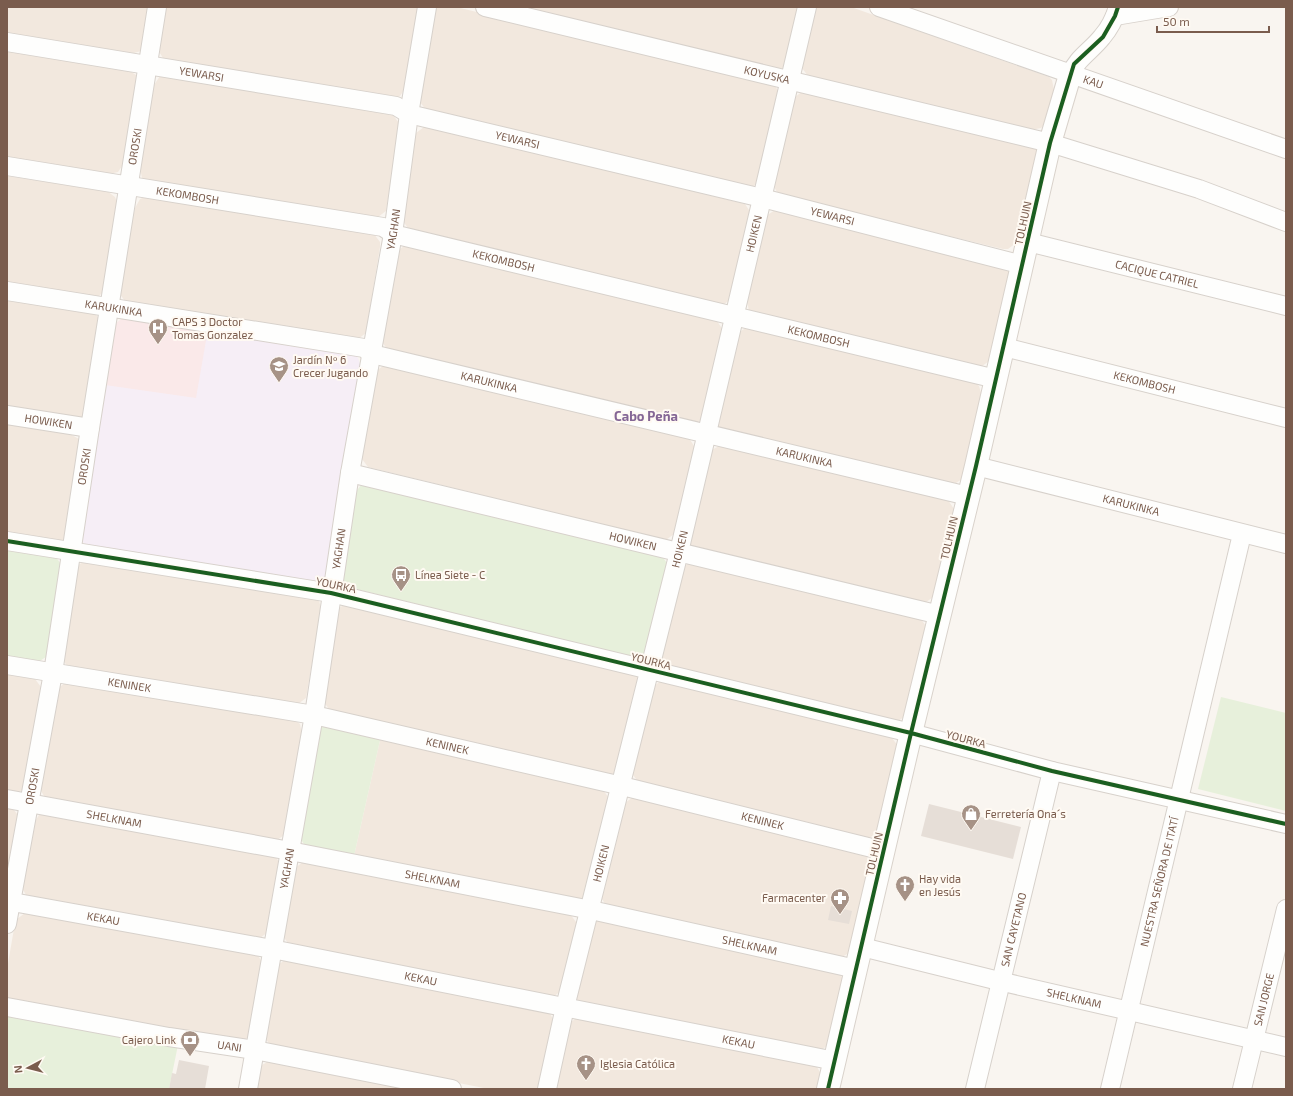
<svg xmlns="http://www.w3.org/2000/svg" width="1293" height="1096" viewBox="0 0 1293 1096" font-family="'Exo 2',sans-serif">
<rect width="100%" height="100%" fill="#f9f5f0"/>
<!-- residential -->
<path fill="#f2e8de" d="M7,7H151L141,51L134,53L7,34Z
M164,7H418L406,87L400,96L396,98L168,60L163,58L158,50Z
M438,7H456L773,83L779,92L759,182L751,188L426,110L420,102L434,11Z
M515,7H802L784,67L779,69Z
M817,7H851L1049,77L1052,80L1054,90L1045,124L1041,128L1031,130L808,76L802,68V63Z
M7,50L128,70L136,75L138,80L124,163L118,172L109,174L7,158Z
M164,74L393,115L399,123V128L386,211L378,217H373L146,181L142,178L140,168L154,85L160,76Z
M803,91L1036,148L1038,152L1016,243L1008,249H1003L779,195L774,187L795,97Z
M424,127H430L745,204L751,213L731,299L723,305L408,228L402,220L414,138L416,133Z
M7,176L107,191L115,197L117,202L103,292L99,296L95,298L7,284Z
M145,197L374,234L380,242V247L366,333L358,339L125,301L119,293V288L135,208L140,199Z
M775,210L1007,268L1009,273L989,361L981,367L749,311L747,301L766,216Z
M404,246L717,321L723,330L703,418L695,424L388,350L382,342L396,252Z
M7,298L94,313L98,317L100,321L87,411L82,419L7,410Z
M747,327L976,383L979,386L982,396L962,479L953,485L719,427L717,423L738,333Z
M385,365L689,438L694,446L695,451L674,534L666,540L368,467L362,459V454L377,370Z
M7,423L70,434L79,439L81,444L67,536L63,540L58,542L7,534Z
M719,446L948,500L954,509V514L933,597L925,603L692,547L689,542L710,451Z
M86,560L319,600L321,609L306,698L298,704L68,667L62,659L77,566Z
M690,562L920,618L926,626V631L905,716L897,722L666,665L660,657L682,568Z
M346,603L637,676L639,680L617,771L609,776L329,709L323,701L338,609Z
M7,673L35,679L41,687L25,788L17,793H7Z
M662,680L892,738L898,746L877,833L869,838L639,783L633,775V770L654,686Z
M65,683L296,721L300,724L302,734L284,835L276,841L46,799L41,791V786L57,689Z
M381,736L603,790L609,798L584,897L580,899L354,856Z
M633,797L867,856L869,866L849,953L840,958L607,907L602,899V894L625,803Z
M7,808L14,810L20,818L7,887Z
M44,813L274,855L280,863L268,932L260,938L28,898L23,890V885L34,823L39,815Z
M303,862L570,914L576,922V927L561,991L553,997L288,943L282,935L295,868Z
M25,913L257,954L262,962L250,1036L242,1041L7,999V969L15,923L17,919Z
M600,920L841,973L843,983L828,1045L820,1051L578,1001L576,997L595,922Z
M286,959L548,1011L554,1020L540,1089H489L271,1046L265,1038L278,965Z
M579,1016L815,1064L820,1072L818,1089H555L571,1022Z
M267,1062L415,1089H254L259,1067Z"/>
<!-- education -->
<path fill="#f6eef6" d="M208,329L355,354L358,358L361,367L326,576L323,579L313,582L87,546L83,542L81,538L105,385Z"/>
<!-- medical -->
<path fill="#fae9e9" d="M124,317L208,329L196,398L105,385L114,328L116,323Z"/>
<!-- green -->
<path fill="#e7f0db" d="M361,485L661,555L667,563V568L647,653L639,659L348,587L342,579L355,493Z
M7,547L55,556L61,564L48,652L46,657L38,662L7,659Z
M1221,697L1286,713V811L1198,789Z
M327,724L381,736L354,856L306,847L300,838L318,730Z
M7,1015L178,1045L169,1089H7Z"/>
<!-- building -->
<path fill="#e6ded7" d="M929,804L1021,827L1013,859L921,836Z
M831,906L852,911L849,924L828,920Z
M179,1060L209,1066L205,1089H169L172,1073L176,1074Z"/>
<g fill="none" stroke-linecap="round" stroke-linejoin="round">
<defs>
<g id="street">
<path id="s1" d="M485,7L1050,143L1199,189L1286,222"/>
<path id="s2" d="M879,7L1286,149"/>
<path d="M1115,16L1169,7"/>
<path id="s3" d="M7,42L396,106L409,114L762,198L1023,265"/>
<path d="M1070,75C1077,58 1091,51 1102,37C1109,29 1115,17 1118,7"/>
<path id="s4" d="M7,166L383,227L393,234L996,379"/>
<path id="s5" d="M1028,242L1286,306"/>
<path id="s6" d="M7,291L364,348L372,354L968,496"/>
<path id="s7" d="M1004,347L1286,418"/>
<path id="s8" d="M7,415L90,428"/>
<path id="s9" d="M976,466L1286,544"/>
<path id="s10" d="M350,473L940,615"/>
<path d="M7,541L331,593L911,733L1052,771L1286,824"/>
<path id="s11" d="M7,665L314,715L622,786L884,851"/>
<path id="s12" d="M7,799L290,851L591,910L856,969"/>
<path id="s13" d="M7,901L272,949L835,1061"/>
<path id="s14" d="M7,924L53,673L90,428L157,7"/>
<path id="s15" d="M862,947L999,981L1286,1047"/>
<path id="s16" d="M7,1007L169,1037L255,1050L452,1089"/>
<path id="s17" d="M248,1089L314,715L350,473L393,234L409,114L427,7"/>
<path id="s18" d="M547,1089L565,1007L679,552L807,7"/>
<path id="s19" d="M975,1089L1052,771"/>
<path id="s20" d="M1110,1089L1242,534"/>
<path id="s21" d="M1242,1089L1286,909"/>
</g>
<path id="secondary" d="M828,1089L911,733L976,466L1050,143L1070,75"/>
</defs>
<!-- street casing -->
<use href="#street" stroke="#d7d1cb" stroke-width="20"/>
<!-- secondary casing -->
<use href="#secondary" stroke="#d9d2cb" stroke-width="24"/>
<!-- street -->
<use href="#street" stroke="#fefefd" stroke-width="18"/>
<!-- secondary -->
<use href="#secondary" stroke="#fefefd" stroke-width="22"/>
<defs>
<path id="cycleway" d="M7,541L331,593L911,733L1052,771L1286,824
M828,1089L911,733L976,466L1050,143L1074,64L1103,37L1115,16L1118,7"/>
</defs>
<!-- cycleway casing -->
<use href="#cycleway" stroke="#fffaf3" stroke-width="6"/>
<!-- cycleway -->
<use href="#cycleway" stroke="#1b5e20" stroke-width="4"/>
</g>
<!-- icons -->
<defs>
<symbol id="hospital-pin" viewBox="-11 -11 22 30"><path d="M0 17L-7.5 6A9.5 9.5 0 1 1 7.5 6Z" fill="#a69286" stroke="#fffaf3"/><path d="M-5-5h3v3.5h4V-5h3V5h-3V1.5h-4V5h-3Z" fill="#fff"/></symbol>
<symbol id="school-pin" viewBox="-11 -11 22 30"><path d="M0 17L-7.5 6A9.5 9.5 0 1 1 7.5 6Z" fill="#a69286" stroke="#fffaf3"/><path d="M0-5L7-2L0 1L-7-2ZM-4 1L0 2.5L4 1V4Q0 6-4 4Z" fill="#fff"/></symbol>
<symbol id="bus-pin" viewBox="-11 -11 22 30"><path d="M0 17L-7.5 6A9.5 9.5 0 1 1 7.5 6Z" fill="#a69286" stroke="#fffaf3"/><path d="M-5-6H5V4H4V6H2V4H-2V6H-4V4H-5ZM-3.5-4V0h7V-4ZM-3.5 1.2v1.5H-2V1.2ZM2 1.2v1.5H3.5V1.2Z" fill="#fff"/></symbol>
<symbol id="shop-pin" viewBox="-11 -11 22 30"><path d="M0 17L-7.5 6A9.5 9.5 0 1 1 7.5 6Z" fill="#a69286" stroke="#fffaf3"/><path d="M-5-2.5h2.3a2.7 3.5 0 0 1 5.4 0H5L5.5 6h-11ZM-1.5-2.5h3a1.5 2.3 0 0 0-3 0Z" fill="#fff"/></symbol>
<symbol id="church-pin" viewBox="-11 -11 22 30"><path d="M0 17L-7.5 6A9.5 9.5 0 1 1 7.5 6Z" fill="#a69286" stroke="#fffaf3"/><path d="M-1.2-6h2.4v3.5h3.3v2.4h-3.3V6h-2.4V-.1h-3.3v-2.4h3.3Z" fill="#fff"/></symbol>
<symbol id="pharmacy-pin" viewBox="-11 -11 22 30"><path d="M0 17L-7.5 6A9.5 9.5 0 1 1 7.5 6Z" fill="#a69286" stroke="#fffaf3"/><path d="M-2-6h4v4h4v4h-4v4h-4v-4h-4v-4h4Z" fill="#fff"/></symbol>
<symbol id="bank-pin" viewBox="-11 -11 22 30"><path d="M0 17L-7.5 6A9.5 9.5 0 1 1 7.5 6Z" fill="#a69286" stroke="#fffaf3"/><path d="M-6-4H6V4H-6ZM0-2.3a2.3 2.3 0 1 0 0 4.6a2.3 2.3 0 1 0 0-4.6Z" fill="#fff"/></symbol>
</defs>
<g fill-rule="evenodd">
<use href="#hospital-pin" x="147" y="317" width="22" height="30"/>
<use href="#school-pin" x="268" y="355" width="22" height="30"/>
<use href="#bus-pin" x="390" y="564" width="22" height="30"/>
<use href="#shop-pin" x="960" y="803" width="22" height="30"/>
<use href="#church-pin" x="894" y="874" width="22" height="30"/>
<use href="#pharmacy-pin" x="829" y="887" width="22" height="30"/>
<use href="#bank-pin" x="179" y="1029" width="22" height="30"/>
<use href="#church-pin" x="575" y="1053" width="22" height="30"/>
</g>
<g text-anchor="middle" stroke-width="4" stroke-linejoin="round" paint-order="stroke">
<!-- street labels -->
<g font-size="11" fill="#7a5c4d" stroke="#fffaf3">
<text dy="4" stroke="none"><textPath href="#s3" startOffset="197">YEWARSI</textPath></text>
<text dy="4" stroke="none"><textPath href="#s1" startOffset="290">KOYUSKA</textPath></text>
<text dy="4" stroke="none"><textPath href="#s2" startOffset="227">KAU</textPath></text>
<text dy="4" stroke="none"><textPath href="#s3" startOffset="521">YEWARSI</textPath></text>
<text dy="4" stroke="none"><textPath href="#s14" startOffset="788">OROSKI</textPath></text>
<text dy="4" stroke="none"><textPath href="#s4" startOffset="183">KEKOMBOSH</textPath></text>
<text dy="4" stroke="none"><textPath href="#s3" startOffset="845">YEWARSI</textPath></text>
<text transform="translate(1023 223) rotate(-78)" y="4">TOLHUIN</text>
<text dy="4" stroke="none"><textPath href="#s17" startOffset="872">YAGHAN</textPath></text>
<text dy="4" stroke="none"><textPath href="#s18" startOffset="880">HOIKEN</textPath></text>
<text dy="4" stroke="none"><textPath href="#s4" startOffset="507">KEKOMBOSH</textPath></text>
<text dy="4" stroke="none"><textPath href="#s5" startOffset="133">CACIQUE CATRIEL</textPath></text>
<text dy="4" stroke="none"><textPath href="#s6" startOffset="108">KARUKINKA</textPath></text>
<text dy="4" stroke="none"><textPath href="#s4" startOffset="831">KEKOMBOSH</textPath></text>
<text dy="4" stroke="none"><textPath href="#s6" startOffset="492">KARUKINKA</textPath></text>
<text dy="4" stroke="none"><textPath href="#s7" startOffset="145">KEKOMBOSH</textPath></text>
<text dy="4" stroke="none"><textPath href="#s8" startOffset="42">HOWIKEN</textPath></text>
<text dy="4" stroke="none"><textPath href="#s6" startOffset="816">KARUKINKA</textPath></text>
<text dy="4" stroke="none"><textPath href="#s14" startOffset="464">OROSKI</textPath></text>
<text dy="4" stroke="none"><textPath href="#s9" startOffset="160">KARUKINKA</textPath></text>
<text transform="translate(949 538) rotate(-77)" y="4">TOLHUIN</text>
<text dy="4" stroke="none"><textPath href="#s10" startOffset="291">HOWIKEN</textPath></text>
<text dy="4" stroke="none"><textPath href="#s17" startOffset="548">YAGHAN</textPath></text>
<text dy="4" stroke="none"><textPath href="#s18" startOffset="556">HOIKEN</textPath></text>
<text transform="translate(336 585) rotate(12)" y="4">YOURKA</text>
<text transform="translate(651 661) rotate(14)" y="4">YOURKA</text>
<text dy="4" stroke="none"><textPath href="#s11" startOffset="124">KENINEK</textPath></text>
<text transform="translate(966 739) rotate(15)" y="4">YOURKA</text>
<text dy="4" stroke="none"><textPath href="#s11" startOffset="448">KENINEK</textPath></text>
<text dy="4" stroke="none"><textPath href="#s14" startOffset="140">OROSKI</textPath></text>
<text dy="4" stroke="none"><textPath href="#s12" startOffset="109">SHELKNAM</textPath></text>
<text dy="4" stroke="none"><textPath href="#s11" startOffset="772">KENINEK</textPath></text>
<text transform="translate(874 854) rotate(-77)" y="4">TOLHUIN</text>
<text dy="4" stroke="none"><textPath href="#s18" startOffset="232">HOIKEN</textPath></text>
<text dy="4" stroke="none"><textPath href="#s17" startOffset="224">YAGHAN</textPath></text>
<text dy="4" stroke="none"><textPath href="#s12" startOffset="433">SHELKNAM</textPath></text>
<text dy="4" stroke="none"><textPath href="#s20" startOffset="213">NUESTRA SEÑORA DE ITATÍ</textPath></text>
<text dy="4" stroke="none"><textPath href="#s13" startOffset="98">KEKAU</textPath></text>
<text dy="4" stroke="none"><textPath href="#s19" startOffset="164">SAN CAYETANO</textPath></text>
<text dy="4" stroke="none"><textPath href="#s12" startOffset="757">SHELKNAM</textPath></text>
<text dy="4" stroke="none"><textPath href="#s13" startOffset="421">KEKAU</textPath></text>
<text dy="4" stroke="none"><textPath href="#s15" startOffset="218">SHELKNAM</textPath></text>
<text dy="4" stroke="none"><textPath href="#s21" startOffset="92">SAN JORGE</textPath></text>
<text dy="4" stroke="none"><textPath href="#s13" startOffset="745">KEKAU</textPath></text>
<text dy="4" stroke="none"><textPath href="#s16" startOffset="226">UANI</textPath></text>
</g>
<!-- poi labels -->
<g font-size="11" fill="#7a5c4d" stroke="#fffaf3" text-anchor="start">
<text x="172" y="326">CAPS 3 Doctor<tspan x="172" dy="13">Tomas Gonzalez</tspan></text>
<text x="293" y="364">Jardín Nº 6<tspan x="293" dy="13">Crecer Jugando</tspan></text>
<text x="415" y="579">Línea Siete - C</text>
<text x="985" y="818">Ferretería Ona´s</text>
<text x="919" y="883">Hay vida<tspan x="919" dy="13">en Jesús</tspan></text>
<text x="826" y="902" text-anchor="end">Farmacenter</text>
<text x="176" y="1044" text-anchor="end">Cajero Link</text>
<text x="600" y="1068">Iglesia Católica</text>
</g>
<!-- quarter labels -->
<g font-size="13" font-weight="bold" fill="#846695" stroke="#fffaf3">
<text x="646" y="421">Cabo Peña</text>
</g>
</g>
<!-- border -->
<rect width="1293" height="1096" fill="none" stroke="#7a5c4d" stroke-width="16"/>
<!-- north arrow -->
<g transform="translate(28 1068) rotate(263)" stroke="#fffaf3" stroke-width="3" paint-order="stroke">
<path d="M0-3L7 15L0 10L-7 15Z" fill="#7a5c4d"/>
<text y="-6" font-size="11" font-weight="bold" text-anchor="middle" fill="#7a5c4d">N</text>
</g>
<!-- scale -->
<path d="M1157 26v6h112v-6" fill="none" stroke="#7a5c4d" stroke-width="2"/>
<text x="1163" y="26" font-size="12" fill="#7a5c4d" stroke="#fffaf3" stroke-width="3" paint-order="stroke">50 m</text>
</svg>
